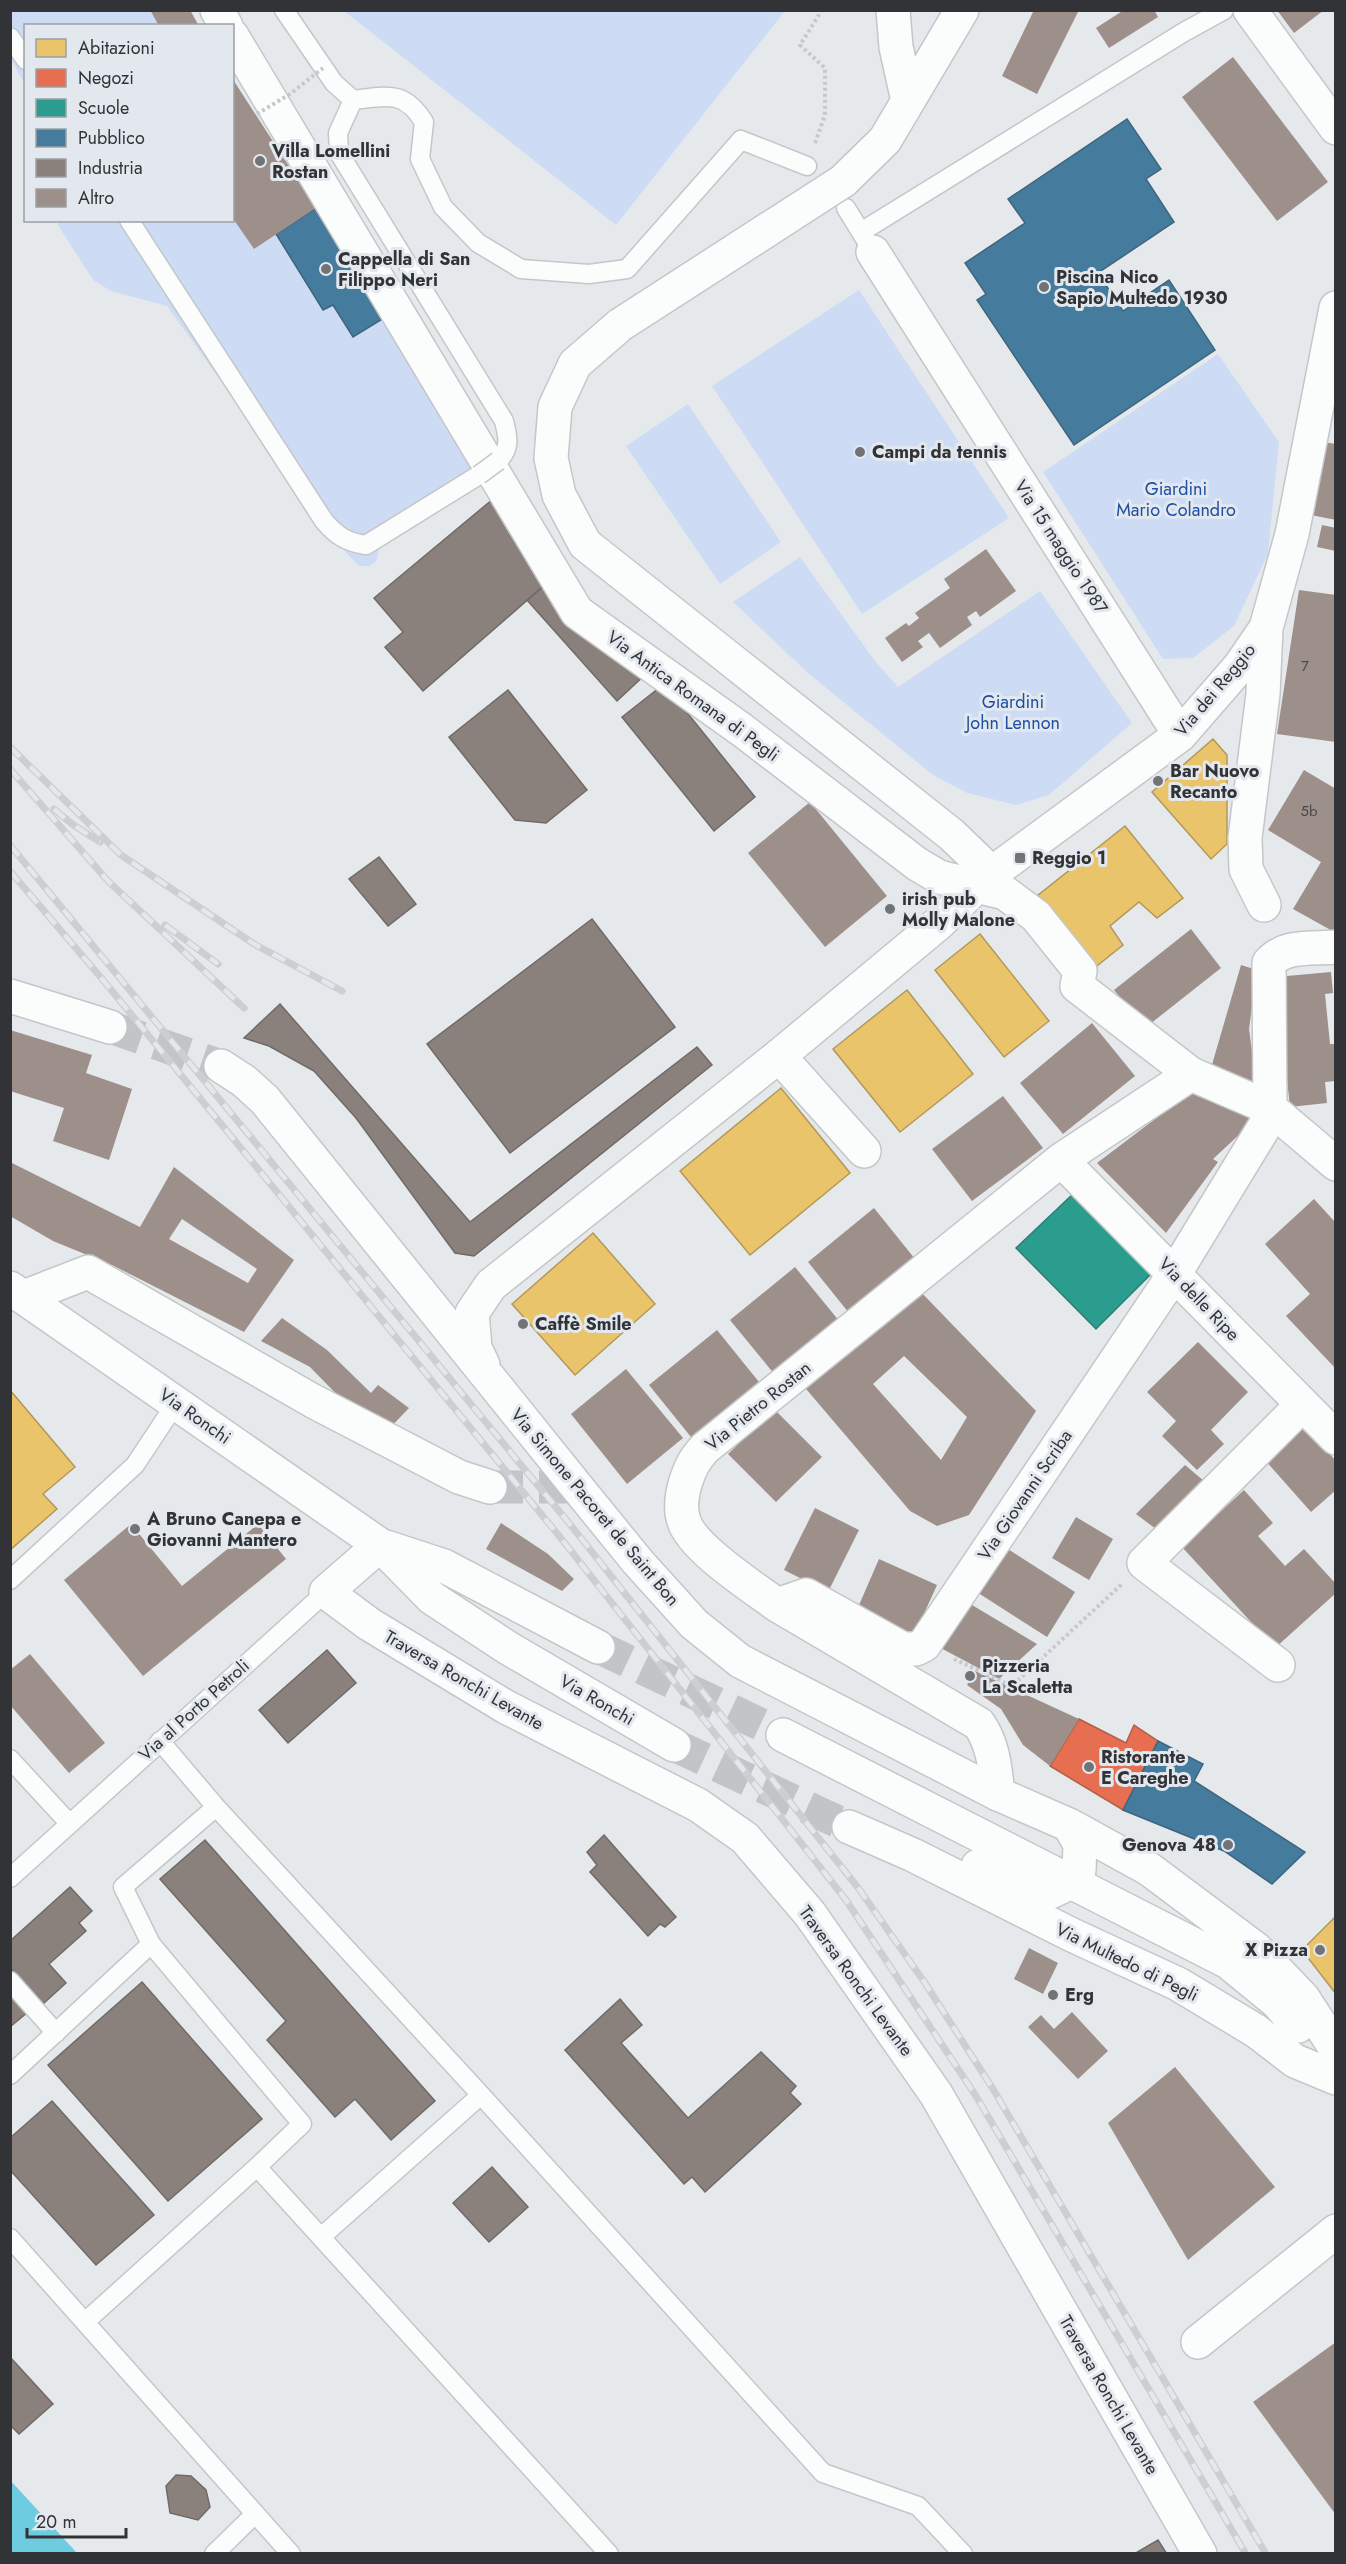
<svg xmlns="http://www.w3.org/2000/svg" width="1346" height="2564" viewBox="0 0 1346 2564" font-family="Jost,sans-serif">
<rect width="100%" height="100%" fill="#e6e9ec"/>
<!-- green -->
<path fill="#cddcf4" d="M11,11H150L159,25L26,26L25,84L11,60Z
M344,11H785L616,225Z
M233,217L254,249L276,234L323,310L333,305L353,337L384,318L474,457L497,441L509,464L383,542L379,547L377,560L370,566H359L338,544L167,306L111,291L93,280L58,225V221L232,220Z
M859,290L1009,518L862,614L712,386Z
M1218,354L1279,442L1268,554L1234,626L1193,658L1163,659L1043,472Z
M688,404L781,542L720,584L626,446Z
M800,557L875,661L898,687L1040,591L1132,723L1049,795L1016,805L967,793L933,775L809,674L733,602Z"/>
<!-- water -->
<path fill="#6ecce1" d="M11,2481L77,2553H11Z"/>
<!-- homes -->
<path fill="#e9c46a" stroke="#b2985a" stroke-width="1.5" d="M1213,739L1227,755V844L1211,859L1152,792Z
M1125,826L1183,898L1157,918L1139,902L1110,926L1123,945L1088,973L1032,900Z
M980,934L1049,1021L1004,1057L935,970Z
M907,990L973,1074L900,1132L833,1049Z
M781,1088L850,1173L750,1255L680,1171Z
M593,1233L655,1304L575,1375L512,1304Z
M10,1390L75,1467L43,1494L57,1509L10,1550Z
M1336,1916V1994L1302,1950Z"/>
<!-- shops -->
<path fill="#e76f51" stroke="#b15d49" stroke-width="1.5" d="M1079,1719L1126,1743L1134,1725L1158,1741L1123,1810L1050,1766Z"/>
<!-- schools -->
<path fill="#2a9d8f" stroke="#2c7d74" stroke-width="1.5" d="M1074,1193L1152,1273L1096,1329L1016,1248Z"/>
<!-- public -->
<path fill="#457b9d" stroke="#3f657e" stroke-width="1.5" d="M1127,119L1161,169L1146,179L1174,222L1098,273L1123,311L1169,280L1215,350L1074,445L977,300L986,294L965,263L1025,223L1008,199Z
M316,208L384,318L353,337L333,305L323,310L276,234Z
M1158,1741L1203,1764L1194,1781L1305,1852L1272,1884L1224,1851L1123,1810Z"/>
<!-- industry -->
<path fill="#8a817c" stroke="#706a67" stroke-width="1.5" d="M493,499L548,582L423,691L385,647L403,632L374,598Z
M548,582L648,672L617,701L527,600Z
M664,684L755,797L714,831L622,717Z
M508,690L587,790L546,823L515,820L449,737Z
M379,857L416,904L388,926L349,879Z
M592,919L675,1027L510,1153L427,1044Z
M280,1004L470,1222L697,1047L712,1065L474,1256L455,1253L356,1118L314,1071L269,1046L244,1038Z
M327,1650L356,1683L288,1743L259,1710Z
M604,1835L676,1917L665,1927L660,1924L648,1936L590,1872L597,1865L587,1852Z
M205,1840L435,2101L391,2140L355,2099L335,2117L267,2040L286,2021L160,1879Z
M70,1887L92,1911L79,1923L86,1931L49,1964L66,1983L43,2004L10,1968V1941Z
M142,1982L262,2119L168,2201L48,2065Z
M10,1992L28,2012L10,2027Z
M620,1999L642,2025L621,2043L688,2118L761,2052L796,2086L790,2093L801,2104L705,2192L692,2177L684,2184L565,2050Z
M52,2101L154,2215L96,2265L10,2170V2138Z
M492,2167L528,2207L489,2242L453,2203Z
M10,2357L53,2404L19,2434L10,2425Z
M176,2475L191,2476L206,2490L210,2507L198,2520L170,2513L166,2486Z
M1158,2540L1167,2554H1134Z"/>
<!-- building -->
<path fill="#9d8f8a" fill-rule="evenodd" d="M150,10H190L199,26H159Z
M1034,10L1078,12L1037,94L1002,76Z
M1124,10H1154L1158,17L1109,48L1096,28Z
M1277,10H1324L1294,33Z
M1233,57L1328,182L1277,221L1182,97Z
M232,78L316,208L254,249L232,217Z
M1323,442L1336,444V520L1311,515Z
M1322,525L1336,528V551L1317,547Z
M986,549L1016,591L980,617L976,611L967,617L972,625L940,648L929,633L918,641L923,647L902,662L885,638L906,623L909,626L919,618L915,613L950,588L944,579Z
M1299,590L1336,595V742L1277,734Z
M1304,770L1336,789V933L1293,909L1321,862L1268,830Z
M810,802L887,896L825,947L748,853Z
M1191,929L1221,968L1145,1028L1114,990Z
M1241,965L1257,970L1249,1029L1258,1097L1209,1075Z
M1331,972L1333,993L1325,994L1330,1044H1336V1081L1325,1082L1327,1103L1290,1107L1276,977Z
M1092,1023L1135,1076L1063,1134L1020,1083Z
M10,1030L92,1055L86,1073L132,1089L109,1160L53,1141L64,1108L10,1091Z
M1196,1088L1257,1118L1213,1159L1218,1162L1166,1233L1097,1163Z
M1003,1096L1043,1148L972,1201L932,1149Z
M10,1162L140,1227L174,1167L294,1260L244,1332L114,1266L53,1241L10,1216ZM182,1219L257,1269L248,1283L169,1239Z
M1314,1199L1336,1223V1369L1286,1316L1310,1294L1265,1244Z
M874,1208L915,1259L849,1313L808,1262Z
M795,1267L840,1322L775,1375L730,1320Z
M917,1288L1036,1411L969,1515L937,1526L910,1511L801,1383ZM904,1356L967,1417L941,1460L873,1384Z
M282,1318L327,1350L371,1393L378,1385L409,1408L387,1431L352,1410L310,1367L261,1341Z
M717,1330L759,1382L691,1437L649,1385Z
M1198,1342L1248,1392L1211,1430L1224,1444L1197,1470L1162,1436L1176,1421L1147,1392Z
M626,1369L683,1438L627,1484L571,1414Z
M774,1409L822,1457L776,1502L728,1454Z
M1302,1424L1336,1461V1490L1311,1512L1264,1459Z
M1185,1465L1204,1481L1156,1529L1136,1514Z
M1244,1490L1273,1523L1258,1536L1285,1566L1304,1549L1336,1584V1593L1275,1648L1182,1547Z
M815,1508L859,1530L828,1592L784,1570Z
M1076,1517L1113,1539L1089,1580L1052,1558Z
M501,1523L548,1554L574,1579L562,1591L486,1549Z
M131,1524L182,1586L258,1524L286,1559L143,1676L64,1580Z
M997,1542L1075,1592L1047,1637L969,1587Z
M879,1559L937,1585L913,1638L856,1612Z
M962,1599L1037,1644L999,1679L935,1645Z
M30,1654L105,1743L69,1773L10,1705V1670Z
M975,1671L1079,1719L1050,1766L1023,1745L1001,1709L967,1685Z
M1029,1948L1058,1963L1043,1994L1014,1979Z
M1072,2012L1108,2051L1078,2079L1028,2027L1041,2015L1054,2029Z
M1175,2067L1275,2187L1188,2260L1108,2123Z
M1336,2342V2515L1253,2402Z"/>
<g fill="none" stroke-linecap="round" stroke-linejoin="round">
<!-- street-tunnel -->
<path stroke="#c2c5c8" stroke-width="33" stroke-dasharray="33 16" stroke-linecap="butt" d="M490,1487H577"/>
<!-- primary-tunnel -->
<path stroke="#c2c5c8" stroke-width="33" stroke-dasharray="33 16" stroke-linecap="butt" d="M110,1027L221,1066
M598,1647L783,1735
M674,1745L849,1827"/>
<defs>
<path id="lane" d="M284,10L334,83L353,100C388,96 404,90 424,122L420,159L443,207L478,243L521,269L589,274L627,269L741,140L807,166
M10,37L26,60
M353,100L338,133L339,153L504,421C508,437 511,448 498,461
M846,208L867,242
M129,220L324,521C337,536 346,542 366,545L479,475
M861,232L1184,32L1224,10
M10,1580L135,1465L176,1403
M160,1741L216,1807L481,2095L823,2473L918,2506L963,2554
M10,1759L69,1823
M10,1878L326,1592
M10,1981L56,2033
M10,2075L151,1944L123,1887L216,1807
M257,2167L609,2554
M321,2237L481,2095
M10,2238L291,2554
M86,2321L257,2167L302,2124L151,1944
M214,2554L255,2514"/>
<path id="street" d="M217,10L226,26
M1250,10L1336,128
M232,36L577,612L742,730L917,864L939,877L1005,893L1036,916L1080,971L1077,986L1191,1074L1270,1108L1336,1164
M873,252L1180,735
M984,879L1180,735L1240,666L1266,628L1292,534L1336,308
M1264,905L1246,869L1245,838L1263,694L1266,628
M779,1056L864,1151
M1061,1160L1336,1438
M24,1297L88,1272L313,1401L459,1477L490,1487
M380,1545L326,1592L369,1624L506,1707L698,1805L745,1838L810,1914L936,2094L1200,2554
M777,1605L806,1595L903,1649H916L924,1645L1175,1273L1266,1124L1270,1108L1269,963C1285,944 1313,949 1336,947
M1278,1665L1144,1563L1302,1405
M998,1794C995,1769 994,1746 979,1724L777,1605C753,1587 692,1548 684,1521C680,1510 682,1495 685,1484C690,1468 694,1460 705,1448L1061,1160L1191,1074
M1198,2342L1336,2231"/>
<path id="primary" d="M10,996L110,1027
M221,1066L244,1081L265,1100L577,1487L638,1562L694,1624L740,1661L998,1794L1069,1825L1149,1869L1256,1949L1303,1998L1336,2049
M10,1288L380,1545L432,1598L508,1648L674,1745
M483,1365L475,1348L472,1313L491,1285L779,1056L939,923L984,879
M386,1547L444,1566L598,1647
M783,1735L1228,1962L1277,2002L1298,2026
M849,1827L913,1855L1070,1934L1178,1984L1256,2031L1295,2061L1336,2078
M978,1866L1046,1894L1072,1882L1079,1871L1080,1844L1069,1825"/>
<path id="highway" d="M893,10L896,47L908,101
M843,181L885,140L962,10
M620,325L575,364L555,407L551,458L559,495L585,544L952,835L981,863L984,879"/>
</defs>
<!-- lane casing -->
<use href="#lane" stroke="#c4c6c8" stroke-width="21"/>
<!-- street casing -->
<use href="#street" stroke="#c4c6c8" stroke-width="36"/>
<!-- primary casing -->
<use href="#primary" stroke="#c4c6c8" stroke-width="36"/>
<!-- highway casing -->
<use href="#highway" stroke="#c4c6c8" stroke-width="36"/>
<!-- path -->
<path stroke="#c8c8cb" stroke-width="4" stroke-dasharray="3 3" stroke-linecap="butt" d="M815,143L825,115V68L800,45L822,10
M954,1659L1012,1686L1122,1584"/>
<!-- lane -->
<use href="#lane" stroke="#fbfcfc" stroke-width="18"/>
<!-- street -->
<use href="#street" stroke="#fbfcfc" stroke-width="33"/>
<!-- primary -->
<use href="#primary" stroke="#fbfcfc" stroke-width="33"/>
<!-- highway -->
<use href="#highway" stroke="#fbfcfc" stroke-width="33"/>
<defs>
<path id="rail" d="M10,747L121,855L254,944L342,991
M10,769L108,881L244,1008
M54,809L72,824L100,842
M10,845L573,1528L859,1889L925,1983L993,2089L1266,2554
M10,871L103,980L560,1537L846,1900L976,2096L1246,2554
M165,925L218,964"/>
</defs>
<!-- rail casing -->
<use href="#rail" stroke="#cdcecf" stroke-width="7"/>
<!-- rail -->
<use href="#rail" stroke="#e3e8ef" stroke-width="4.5" stroke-dasharray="14" stroke-linecap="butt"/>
<defs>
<path id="lane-bridge" d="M479,475L498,461"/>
<path id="highway-bridge" d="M620,325L843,181"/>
</defs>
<!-- lane-bridge casing -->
<use href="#lane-bridge" stroke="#c4c6c8" stroke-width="21" stroke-linecap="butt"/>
<!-- highway-bridge casing -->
<use href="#highway-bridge" stroke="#c4c6c8" stroke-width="36" stroke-linecap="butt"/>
<!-- path-bridge -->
<path stroke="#c8c8cb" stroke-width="4" stroke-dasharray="3 3" stroke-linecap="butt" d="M257,114L290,94L323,68"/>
<!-- lane-bridge -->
<use href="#lane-bridge" stroke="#fbfcfc" stroke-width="18"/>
<!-- highway-bridge -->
<use href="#highway-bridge" stroke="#fbfcfc" stroke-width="33"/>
</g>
<!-- markers -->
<g fill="#717376" stroke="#e3e8ef" stroke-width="2">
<circle cx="260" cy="161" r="6"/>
<circle cx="326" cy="269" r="6"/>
<circle cx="1044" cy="287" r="6"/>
<circle cx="860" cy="452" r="6"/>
<circle cx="1158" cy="781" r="6"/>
<rect x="1014" y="852" width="12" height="12" rx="3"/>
<circle cx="890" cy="909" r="6"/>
<circle cx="523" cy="1324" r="6"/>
<circle cx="135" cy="1529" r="6"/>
<circle cx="970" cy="1676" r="6"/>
<circle cx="1089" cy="1767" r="6"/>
<circle cx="1228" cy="1845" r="6"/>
<circle cx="1320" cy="1950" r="6"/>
<circle cx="1053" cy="1995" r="6"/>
</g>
<g text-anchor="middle" stroke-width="6" stroke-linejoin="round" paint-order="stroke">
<!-- number labels -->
<g font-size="15" fill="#4d4a4b">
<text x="1305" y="671">7</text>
<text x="1309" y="816">5b</text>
</g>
<!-- poi labels -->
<g font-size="18" font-weight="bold" fill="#323336" stroke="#e3e8ef" text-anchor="start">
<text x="272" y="157">Villa Lomellini<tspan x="272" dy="21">Rostan</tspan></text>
<text x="338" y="265">Cappella di San<tspan x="338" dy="21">Filippo Neri</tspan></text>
<text x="1056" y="283">Piscina Nico<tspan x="1056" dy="21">Sapio Multedo 1930</tspan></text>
<text x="872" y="458">Campi da tennis</text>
<text x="1170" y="777">Bar Nuovo<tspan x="1170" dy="21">Recanto</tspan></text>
<text x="1032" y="864">Reggio 1</text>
<text x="902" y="905">irish pub<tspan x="902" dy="21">Molly Malone</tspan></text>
<text x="535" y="1330">Caffè Smile</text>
<text x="147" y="1525">A Bruno Canepa e<tspan x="147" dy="21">Giovanni Mantero</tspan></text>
<text x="982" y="1672">Pizzeria<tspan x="982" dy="21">La Scaletta</tspan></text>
<text x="1101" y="1763">Ristorante<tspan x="1101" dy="21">E Careghe</tspan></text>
<text x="1216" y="1851" text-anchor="end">Genova 48</text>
<text x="1308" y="1956" text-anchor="end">X Pizza</text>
<text x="1065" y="2001">Erg</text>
</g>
<!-- park labels -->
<g font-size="18" fill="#1d4fa4" stroke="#e3e8ef">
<text x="1176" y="495">Giardini<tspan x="1176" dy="21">Mario Colandro</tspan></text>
<text x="1013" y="708">Giardini<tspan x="1013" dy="21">John Lennon</tspan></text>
</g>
<!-- street labels -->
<g font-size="18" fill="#323336" stroke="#e3e8ef">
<text transform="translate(1061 547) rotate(57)" y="6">Via 15 maggio 1987</text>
<text transform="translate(1215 690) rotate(-50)" y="6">Via dei Reggio</text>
<text transform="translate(693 696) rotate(36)" y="6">Via Antica Romana di Pegli</text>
<text transform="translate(1199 1299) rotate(46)" y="6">Via delle Ripe</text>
<text transform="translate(758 1406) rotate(-39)" y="6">Via Pietro Rostan</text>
<text transform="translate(195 1416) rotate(35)" y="6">Via Ronchi</text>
<text transform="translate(1025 1495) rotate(-56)" y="6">Via Giovanni Scriba</text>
<text transform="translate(595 1507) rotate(50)" y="6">Via Simone Pacoret de Saint Bon</text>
<text transform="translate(464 1680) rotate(30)" y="6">Traversa Ronchi Levante</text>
<text transform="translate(597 1700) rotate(30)" y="6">Via Ronchi</text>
<text transform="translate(194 1710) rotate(-42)" y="6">Via al Porto Petroli</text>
<text transform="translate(1127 1962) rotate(26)" y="6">Via Multedo di Pegli</text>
<text transform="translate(856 1981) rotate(54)" y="6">Traversa Ronchi Levante</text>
<text transform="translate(1109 2395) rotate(60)" y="6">Traversa Ronchi Levante</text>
</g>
</g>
<!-- border -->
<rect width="1346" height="2564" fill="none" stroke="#323336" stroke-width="24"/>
<!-- legend -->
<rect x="24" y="24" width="210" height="198" fill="#e3e8ef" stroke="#9ca0a5" stroke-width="1.5"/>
<rect x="36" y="39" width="30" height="18" fill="#e9c46a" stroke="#9ca0a5" stroke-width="1.5"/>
<text x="78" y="54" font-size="18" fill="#323336">Abitazioni</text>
<rect x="36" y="69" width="30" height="18" fill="#e76f51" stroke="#9ca0a5" stroke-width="1.5"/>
<text x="78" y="84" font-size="18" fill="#323336">Negozi</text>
<rect x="36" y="99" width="30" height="18" fill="#2a9d8f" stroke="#9ca0a5" stroke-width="1.5"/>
<text x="78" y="114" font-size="18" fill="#323336">Scuole</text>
<rect x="36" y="129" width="30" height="18" fill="#457b9d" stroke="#9ca0a5" stroke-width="1.5"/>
<text x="78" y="144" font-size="18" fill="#323336">Pubblico</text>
<rect x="36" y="159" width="30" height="18" fill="#8a817c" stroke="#9ca0a5" stroke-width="1.5"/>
<text x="78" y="174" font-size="18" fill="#323336">Industria</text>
<rect x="36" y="189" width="30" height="18" fill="#9d8f8a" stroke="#9ca0a5" stroke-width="1.5"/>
<text x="78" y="204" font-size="18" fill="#323336">Altro</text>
<!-- scale -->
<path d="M27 2528v9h99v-9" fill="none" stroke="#323336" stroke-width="3"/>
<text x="36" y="2528" font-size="18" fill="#323336" stroke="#e3e8ef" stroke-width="4.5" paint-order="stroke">20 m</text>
</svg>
